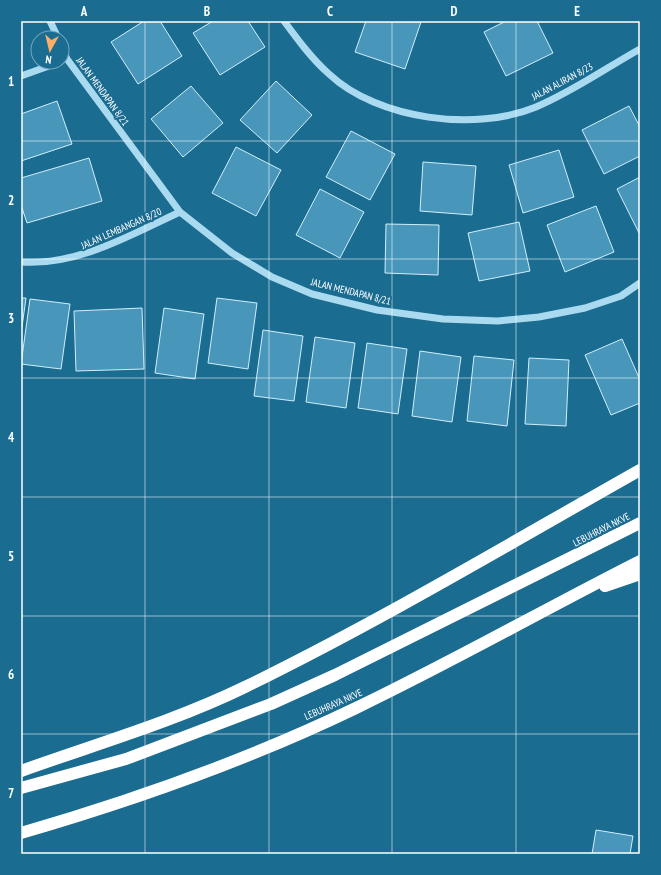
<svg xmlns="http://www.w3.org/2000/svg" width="661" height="875" viewBox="0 0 661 875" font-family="'PT Sans Narrow',sans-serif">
<rect width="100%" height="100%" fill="#1b6c91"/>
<!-- building -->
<path fill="#4897ba" stroke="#d1eefa" d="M144,21H160L182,56L138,84L111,42Z
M213,21H248L265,47L220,75L193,33Z
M366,21L421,22L405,69L355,52Z
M506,21H537L553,53L506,76L484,32Z
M276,81L312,115L277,153L240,120Z
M191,86L223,123L183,157L151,119Z
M57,101L72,144L21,161V114Z
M629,106L640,127V156L604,174L582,130Z
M351,131L395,154L370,200L326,177Z
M236,147L281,170L256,216L212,193Z
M559,150L574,197L523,213L509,165Z
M89,158L102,201L27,223L21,205V178Z
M423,162L476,166L472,215L420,211Z
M640,177V232L639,233L617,189Z
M320,189L364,212L340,258L296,235Z
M596,206L614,252L565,272L547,225Z
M519,222L530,271L479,281L468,233Z
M386,224L439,225L438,275L385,273Z
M21,298H26L21,334Z
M217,298L257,303L248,369L208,363Z
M30,299L70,304L61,369L21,364Z
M142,308L144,369L76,371L74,311Z
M164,308L204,314L195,379L155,373Z
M263,330L303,336L294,401L254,396Z
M315,337L355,343L346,408L306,402Z
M622,339L640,380V403L611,415L585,355Z
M367,343L407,349L398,414L358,408Z
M420,351L461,357L452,422L412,416Z
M474,356L514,360L507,426L467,421Z
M529,358L569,360L566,426L525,424Z
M596,830L633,836L630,854H592Z"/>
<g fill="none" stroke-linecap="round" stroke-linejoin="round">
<!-- minor -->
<path stroke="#aadaef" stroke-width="7" d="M50,21L58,38
M284,21C298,40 312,59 329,74C378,120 476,132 536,107C572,92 606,68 640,49
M62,47L67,59L180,212L232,253L272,277L312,294L377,310L443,319L498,321L539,317L585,308L621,296L640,283
M21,76L60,62
M21,262C78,266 130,235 180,212"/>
<!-- highway -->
<path stroke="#fff" stroke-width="12" d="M605,586L640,574
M21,771C96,744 173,722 245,687C380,621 509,544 640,470
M21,788L126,759L271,704L335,675L640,523
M21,833C135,800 248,760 356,708C452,662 545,609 640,561"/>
</g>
<!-- grid -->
<path fill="none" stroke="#fff" stroke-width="1" stroke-opacity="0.55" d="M145,21V854M269,21V854M392,21V854M516,21V854M21,141H640M21,259H640M21,378H640M21,497H640M21,616H640M21,734H640"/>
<g text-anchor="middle" stroke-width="4" stroke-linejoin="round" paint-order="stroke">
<!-- street labels -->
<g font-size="10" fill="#fff" stroke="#1b6c91">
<text transform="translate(562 81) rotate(-28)" y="4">JALAN ALIRAN 8/23</text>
<text transform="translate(103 91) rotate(54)" y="4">JALAN MENDAPAN 8/21</text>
<text transform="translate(121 228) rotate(-24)" y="4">JALAN LEMBANGAN 8/20</text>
<text transform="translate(351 291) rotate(14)" y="4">JALAN MENDAPAN 8/21</text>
<text transform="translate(601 529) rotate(-27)" y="4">LEBUHRAYA NKVE</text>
<text transform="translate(333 704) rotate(-24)" y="4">LEBUHRAYA NKVE</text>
</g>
</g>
<!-- border -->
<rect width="661" height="875" fill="none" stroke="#1b6c91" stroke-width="44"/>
<!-- north arrow -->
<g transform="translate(50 50) rotate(188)"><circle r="19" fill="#1b6c91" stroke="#76a7bd"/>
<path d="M0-3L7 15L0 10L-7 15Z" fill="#ffae68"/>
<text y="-6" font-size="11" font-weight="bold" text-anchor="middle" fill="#ffffff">N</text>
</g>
<rect x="22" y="22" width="617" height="831" fill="none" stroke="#fff" stroke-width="1.5"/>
<g font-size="13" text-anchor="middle" font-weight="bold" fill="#fff">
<text x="84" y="16">A</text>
<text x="207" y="16">B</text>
<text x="330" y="16">C</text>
<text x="454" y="16">D</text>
<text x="577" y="16">E</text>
<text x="11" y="86">1</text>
<text x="11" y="205">2</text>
<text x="11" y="323">3</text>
<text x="11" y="442">4</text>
<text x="11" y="561">5</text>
<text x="11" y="679">6</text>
<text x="11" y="798">7</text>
</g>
</svg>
